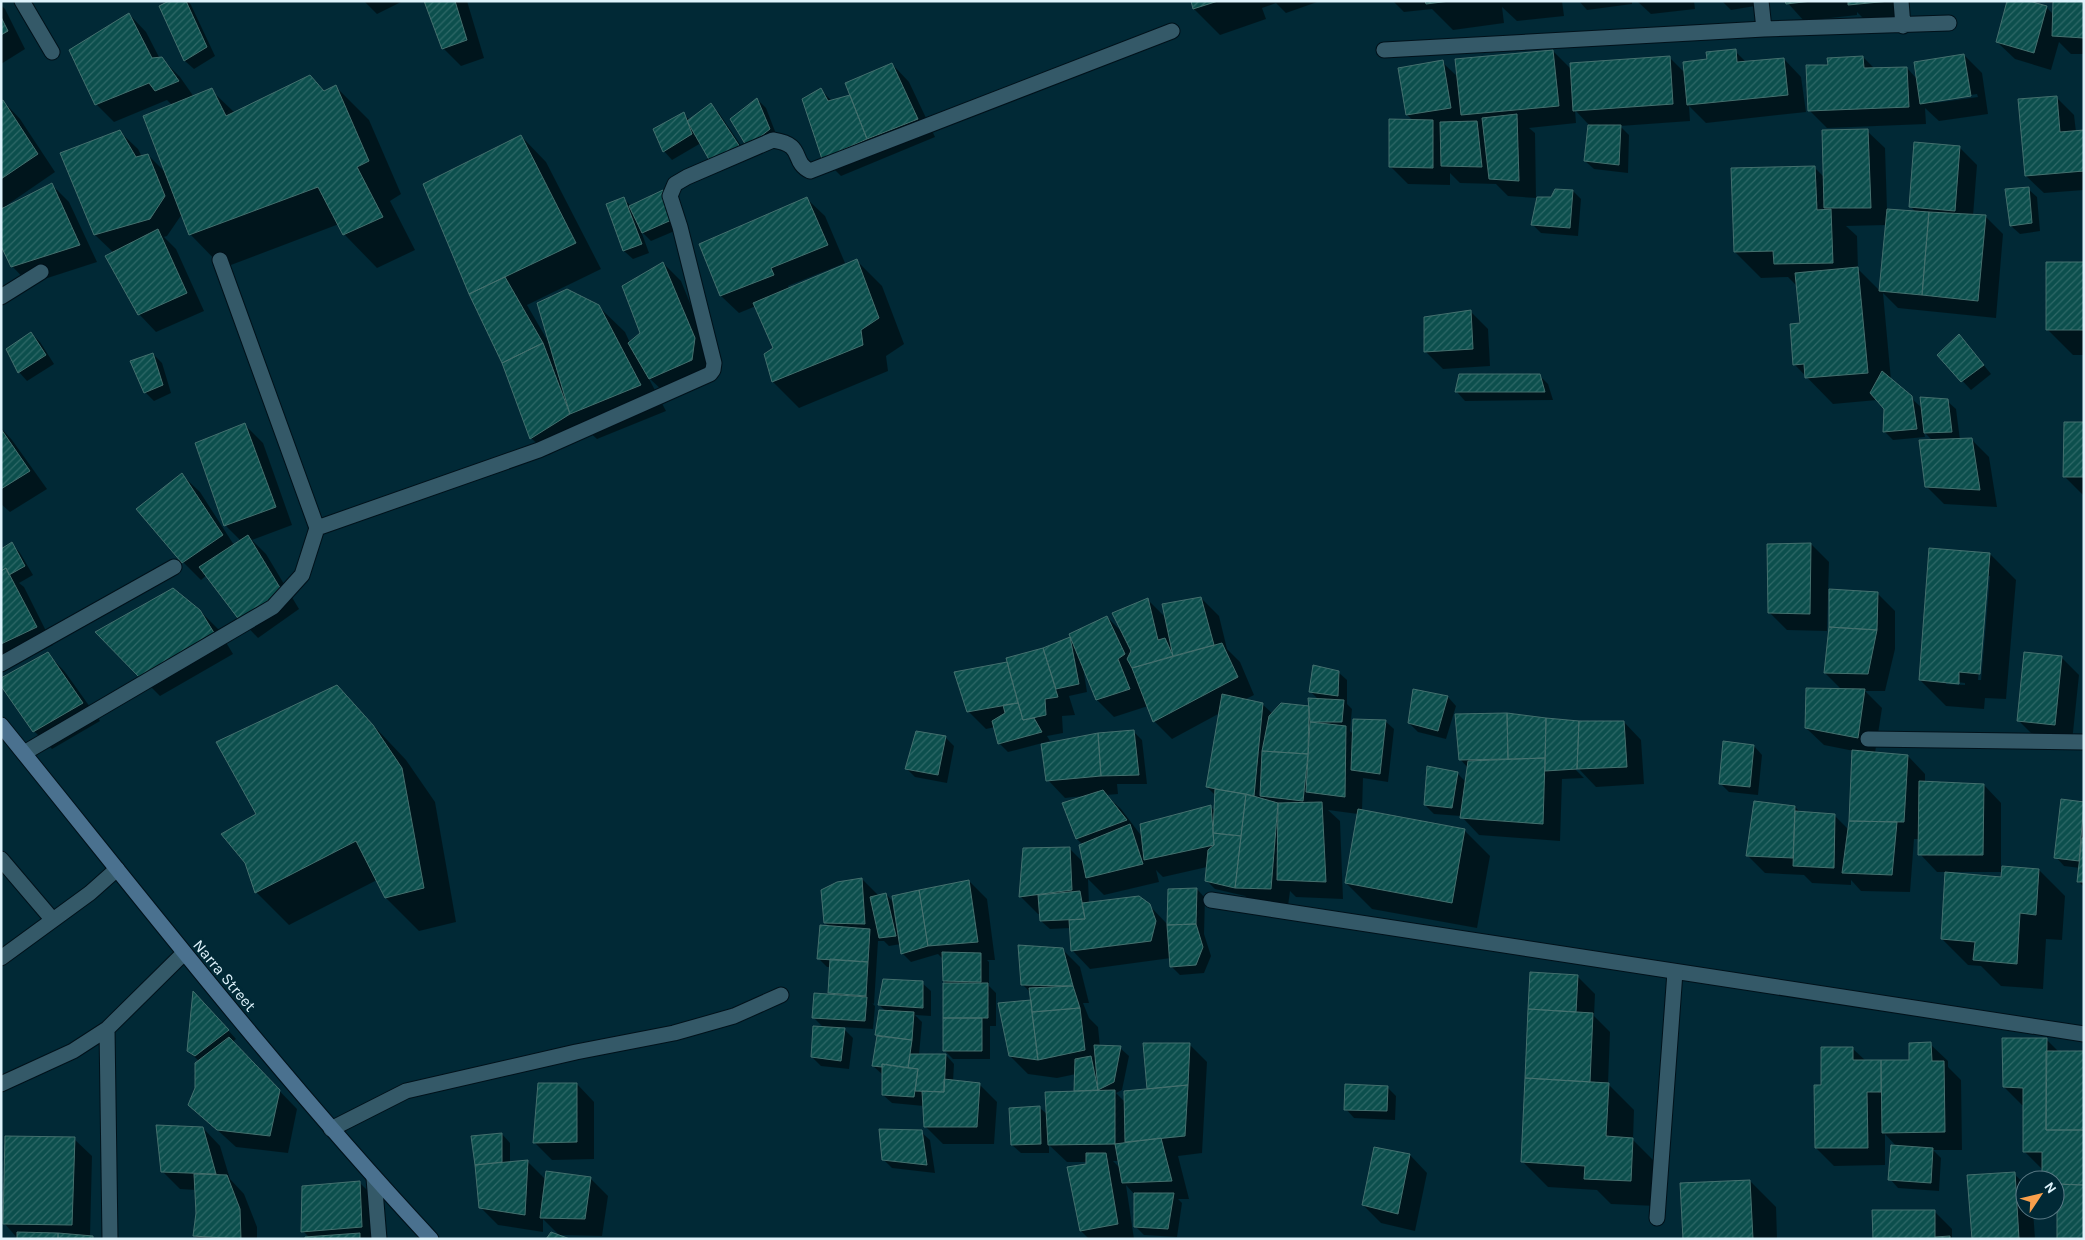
<svg xmlns="http://www.w3.org/2000/svg" width="2085" height="1240" viewBox="0 0 2085 1240" font-family="Karla,sans-serif">
<defs>
<pattern id="building-hatch" width="6" height="6" patternUnits="userSpaceOnUse" patternTransform="scale(1.25)"><rect width="6" height="6" fill="#0c4f4d"/><path d="M-1 1l2-2M0 6l6-6M5 7l2-2" fill="none" stroke="#2f6968"/></pattern>
</defs>
<rect width="100%" height="100%" fill="#012936"/>
<!-- shadow -->
<path fill="#0007" fill-rule="evenodd" d="M172,1H188L191,5L215,56L194,69L185,61L161,7Z
M364,1H403L377,14Z
M425,1H467L484,58L461,66L443,48Z
M1192,1H1320L1286,13L1276,3L1262,8L1266,19L1220,35L1194,9Z
M1393,1H1562L1564,16L1517,21L1502,7L1504,23L1453,30L1432,9L1404,12Z
M1579,1H1632V4L1587,10Z
M1637,1H1694L1695,9L1651,14Z
M1722,1H1760L1761,5L1731,10Z
M1786,1H1906L1907,19L1867,22L1857,12V15L1804,21Z
M2044,1H2084V54H2071L2059,42L2051,70L2015,59L1997,42L2046,7L2054,15V3H2046Z
M1,5L5,9L25,49L1,64Z
M129,14L146,32L160,59H162L180,77L194,97L211,90L235,113L310,77L326,92L336,87L369,120L401,194L390,201L415,250L377,268L344,234L339,224L223,268L190,234L182,214L167,236L164,237L176,249L204,311L156,332L139,314L114,253L95,235L120,132L138,149L142,157L148,155L167,174L172,105L167,100L114,122L96,104Z
M1553,51L1571,69L1669,57L1685,73L1708,61L1735,51L1747,63L1784,59L1801,77L1806,112L1706,123L1689,106L1690,121L1620,126L1629,135L1628,173L1594,169L1585,161L1589,125L1575,110L1576,123L1529,128L1535,133L1536,198L1508,196L1496,184L1460,183L1450,173V185L1408,184L1390,166L1414,121L1407,115L1400,69L1442,62L1459,78Z
M1964,55L1982,73L1988,114L1939,121L1925,108L1926,124L1827,128L1809,110L1829,66L1863,57L1875,69L1907,68L1917,79ZM1977,94L1978,97L1934,103V101Z
M892,64L909,82L935,137L841,176L823,158L821,90L832,101L852,96Z
M2056,97L2074,115L2076,132L2084,131V190L2044,193L2026,176Z
M757,99L766,108L778,139L757,155Z
M3,101L20,119L55,172L7,205L8,207L52,185L69,202L97,262L29,284L12,266L1,243Z
M711,105L719,113L748,156L720,171L712,162L701,143L672,160L664,151L683,114L690,120Z
M1867,131L1885,148L1887,210L1916,212L1911,207L1959,147L1977,165L1973,216H1985L2003,234L1996,318L1898,308L1883,293L1891,380L1922,408L1947,401L1956,409L1960,440L1971,439L1989,457L1997,507L1944,504L1926,486L1933,441L1924,432L1925,437L1893,440L1885,432V409L1877,400L1833,404L1794,364L1802,324L1798,287L1788,277L1761,278L1735,252L1814,167L1824,177ZM1887,225L1880,291L1858,269L1857,236L1846,226Z
M521,136L546,162L601,269L527,305L549,343L598,306L625,332L630,343L642,333L663,263L681,281L712,357L709,378L668,396L648,377L666,411L597,439L588,431L549,455L531,438L503,363L470,294L425,185Z
M2028,189L2037,197L2040,231L2020,234L2011,226Z
M1573,191L1581,199L1578,236L1541,233L1533,225L1552,198Z
M663,192L684,227L651,241L641,231L649,253L633,259L624,251V199L631,206Z
M807,199L825,216L845,263L788,286L789,289L857,261L882,286L904,344L886,356L888,371L799,408L773,382L766,355L774,349L756,306L739,313L721,296L701,244Z
M2084,263V355H2073L2047,329Z
M1470,311L1488,329L1490,366L1443,369L1425,351Z
M31,333L40,342L54,364L27,381L19,372Z
M1959,335L1991,374L1971,390L1939,356Z
M153,354L162,363L171,393L154,401L145,392Z
M1539,375L1548,384L1553,400L1465,401L1457,392Z
M2084,424V496L2064,476Z
M245,425L263,443L292,525L252,540L266,554L299,609L258,638L241,620L207,575L201,580L183,562L182,475L200,492L234,545L241,541L225,525Z
M1,428L12,440L47,489L10,512L1,504Z
M12,544L20,553L33,575L19,583L24,587L53,645L9,667L1,659V550Z
M1811,544L1829,562L1827,631L1787,630L1769,612Z
M1990,554L2016,580L2006,699L1985,698L1984,709L1946,706L1920,680ZM1987,576H1990L1981,680H1978ZM1946,681L1965,683V685L1946,684Z
M1878,594L1895,611V649L1885,691H1865L1882,708L1875,753L1908,756L1925,774V782L1984,785L2001,803V868L2039,870L2065,896L2062,940L2046,939L2043,989L2001,986L1981,966L1968,965L1942,939L1946,872H1937L1920,854V839H1914L1910,892L1861,891L1851,880V885L1812,883L1804,875L1765,873L1747,855L1795,807L1801,813L1835,816L1849,830L1854,751L1824,745L1806,728L1842,690L1825,673ZM1947,872H2003L2002,878L1947,874Z
M1201,598L1219,616L1227,649L1240,662L1254,695L1244,700L1262,704L1273,714L1308,707L1319,700L1310,691L1338,672L1347,680V704L1352,709L1350,731L1354,735L1385,721L1394,729L1388,782L1363,778L1362,811L1464,830L1490,856L1477,928L1372,909L1346,883L1358,814L1328,810L1340,821L1343,899L1296,897L1290,891L1288,906L1254,905L1245,896L1215,889L1206,880L1207,867L1163,877L1156,870L1159,882L1104,895L1088,879L1089,904L1149,905L1168,925L1197,889L1205,898L1204,934L1211,956L1204,973L1180,975L1171,966V958L1090,969L1073,951L1071,928L1050,929L1041,921V914H1038L1021,897L1024,849L1069,848L1084,863L1083,845L1077,839L1084,796L1065,798L1048,780L1133,731L1142,740L1147,784H1117L1118,794L1106,795L1121,809L1143,838L1210,806L1216,812V796L1207,787L1220,713L1172,739L1154,721L1148,706L1114,717L1097,700L1083,667L1087,692L1069,696L1075,715L1062,716L1063,733L1047,736L1050,741L1008,752L999,743L995,727L986,729L968,711L956,672L1009,663L1069,639L1074,643L1107,617L1124,634L1147,599L1166,618Z
M200,611L218,629L233,654L160,696L142,678Z
M48,654L65,672L100,721L52,749L34,731Z
M2061,657L2079,675L2072,742L2036,738L2018,720Z
M337,687L406,760L435,802L456,922L419,931L386,898L377,880L289,925L256,892L246,862L257,815Z
M1448,697L1456,706L1446,739L1418,732L1409,723Z
M1507,714L1579,723L1624,722L1641,740L1644,784L1596,787L1578,768H1574L1584,778L1562,779L1560,841L1479,835L1461,816L1434,814L1425,805L1457,773L1466,782L1468,768L1460,759Z
M945,737L954,746L947,783L915,777L906,768Z
M1754,746L1762,755L1758,795L1729,792L1720,783Z
M2084,803V887L2078,881L2080,868L2064,866L2056,857Z
M862,879L879,896L886,894L894,903L969,881L987,899L995,960H987L989,962V986L996,993V1026H990V1059H953L944,1050L947,984L944,981V960L938,954L911,962L903,954L901,944L889,946L884,941H878L874,1004L872,1003L875,1006L873,1029L842,1027L853,1038L849,1069L821,1066L812,1057L824,1028L813,1017L833,996L830,992L831,967H827L819,959L830,927L825,923Z
M1062,949L1080,967L1089,1003H1083L1089,1018L1098,1027L1100,1047L1120,1048L1129,1056L1122,1090L1116,1093L1126,1103L1148,1090L1189,1044L1207,1062L1202,1153L1178,1156L1189,1199H1178L1182,1203L1177,1237L1144,1235L1135,1226V1195L1126,1185L1134,1239H1089L1081,1231L1087,1162H1067L1049,1145V1153H1021L1012,1145L1040,1108L1048,1115L1077,1092L1075,1090L1076,1074L1057,1078L1028,1074L1010,1056L1032,1001L1031,993L1022,984ZM1113,1161H1119L1121,1169Z
M1577,976L1595,994L1594,1016L1610,1032L1608,1084L1634,1110L1633,1140L1658,1165L1656,1206L1611,1204L1597,1190L1548,1187L1522,1161Z
M922,983L931,991V1016L915,1015L922,1022L919,1055H946L954,1064L953,1082L979,1084L997,1102L994,1144H943L925,1126L924,1106L892,1103L883,1095V1075L873,1066L879,1036L877,1034L887,1012L879,1005Z
M202,1001L236,1039L232,1042L297,1109L288,1153L236,1147L190,1105L196,1088L199,1061L188,1051Z
M2046,1039L2059,1052L2058,1199L2055,1195V1180H2043L2042,1169L2024,1151L2025,1105H2022L2004,1087Z
M1930,1044L1948,1061V1067L1961,1080L1962,1150H1933L1941,1158L1939,1191L1898,1188L1890,1179L1897,1147L1885,1134V1165L1834,1166L1816,1148L1822,1086L1852,1048L1866,1061H1910Z
M577,1084L594,1102V1159L552,1160L534,1142Z
M1387,1087L1396,1096L1395,1120L1354,1118L1346,1109Z
M203,1128L220,1146L230,1179L244,1194L257,1227V1239H198L195,1236L198,1213L196,1190L180,1189L162,1171Z
M921,1132L930,1140L935,1173L892,1168L883,1159Z
M502,1134L510,1143V1163L528,1162L546,1180L590,1178L608,1196L602,1236L559,1235L543,1219V1232L498,1225L480,1207L478,1166L477,1164Z
M74,1139L92,1156L90,1237L94,1239H18L4,1223Z
M1410,1155L1427,1173L1415,1231L1381,1223L1363,1205Z
M2014,1174L2025,1184V1210H2033L2035,1239H1973Z
M1750,1181L1776,1207L1777,1239H1684Z
M359,1182L377,1200L379,1239H306L310,1238L303,1231Z
M1934,1211L1952,1229V1239H1874Z"/>
<!-- building -->
<path fill="url(#building-hatch)" stroke="#44706e" d="M169,1H186L207,47L184,61L159,6Z
M424,1H455L467,40L442,49Z
M1191,1H1218L1193,9Z
M1425,1H1450L1426,4Z
M1785,1H1812L1786,4Z
M1848,1H1890L1848,5Z
M2007,1H2029L2047,6L2034,53L1996,42Z
M2053,1H2084V38L2052,36Z
M129,13L152,58L162,57L179,81L155,91L149,83L95,105L69,50Z
M1,17L8,31L1,35Z
M1736,49L1737,62L1784,58L1788,95L1687,105L1683,62L1707,59L1706,52Z
M1553,50L1559,106L1461,115L1455,59Z
M1964,54L1971,96L1920,104L1914,62Z
M1670,56L1673,104L1573,111L1570,63Z
M1863,56L1864,68L1907,67L1909,107L1808,111L1806,65H1828L1827,58Z
M1443,60L1451,108L1406,115L1398,68Z
M892,63L918,119L867,139L845,83Z
M310,75L324,91L336,85L369,161L357,167L383,217L343,235L318,187L189,235L143,116L212,88L226,116Z
M821,88L828,101L850,95L867,139L822,159L802,99Z
M2057,96L2060,132L2084,130V171L2025,176L2018,99Z
M757,98L770,129L747,147L730,119Z
M3,100L38,154L1,179V101Z
M711,103L740,147L711,163L687,121Z
M684,112L692,134L663,152L653,129Z
M1517,114L1519,181L1489,179L1482,118Z
M1389,119L1433,120V168L1389,167Z
M1477,121L1482,167L1441,166L1440,122Z
M1588,125H1621L1619,165L1584,161Z
M1868,129L1871,208H1824L1822,130Z
M120,130L136,157L148,154L165,196L150,219L94,235L60,153Z
M521,135L576,243L469,294L423,184Z
M1914,142L1960,146L1955,211L1909,207Z
M1815,166L1817,210L1831,209L1833,263L1774,264L1773,251L1734,252L1731,168Z
M52,183L80,245L11,267L1,246V209Z
M2029,187L2032,223L2010,226L2005,189Z
M1555,189L1573,190L1570,228L1531,225L1537,197H1551Z
M663,190L676,218L642,233L629,206Z
M624,197L642,244L623,251L606,204Z
M807,197L828,245L771,268L774,275L720,296L699,244Z
M1887,209L1929,212L1922,295L1879,291Z
M1929,212L1986,215L1978,301L1922,295Z
M158,229L187,293L138,315L105,256Z
M857,259L879,318L861,330L863,345L772,382L764,354L773,348L753,303Z
M663,262L695,338L692,360L649,379L628,343L640,333L622,286Z
M2046,262H2084V330H2046Z
M1858,267L1868,373L1805,378L1804,364L1793,365L1790,324L1800,323L1795,273Z
M505,277L543,343L502,363L469,294Z
M567,289L599,305L641,385L570,414L537,303Z
M1471,310L1473,349L1424,352V317Z
M31,332L46,355L18,373L6,349Z
M1959,334L1984,365L1961,382L1937,355Z
M543,343L570,414L530,439L502,363Z
M153,353L163,385L144,393L130,361Z
M1882,371L1912,396L1917,429L1883,432L1884,409L1870,393Z
M1459,374H1540L1545,392H1455Z
M1920,397L1948,399L1952,432L1924,433Z
M2064,422H2084V477H2063Z
M245,423L276,507L224,526L195,443Z
M1,429L30,471L1,489Z
M1972,438L1980,490L1925,487L1919,440Z
M182,473L223,535L182,563L136,509Z
M248,535L282,591L240,621L199,567Z
M12,542L25,566L9,575L6,568L1,571V549Z
M1811,543L1810,614L1768,613L1767,544Z
M1929,548L1990,553L1980,674L1959,672V684L1919,680Z
M6,568L37,627L1,644V571Z
M173,588L200,610L216,636L141,679L95,632Z
M1829,589L1878,592L1877,630L1829,627Z
M1201,597L1214,645L1173,656L1162,604Z
M1148,598L1158,640L1165,638L1173,656L1132,668L1127,659L1131,651L1112,613Z
M1107,616L1125,654L1118,659L1130,689L1096,700L1069,634Z
M1829,627L1877,630L1868,674L1824,673Z
M1070,637L1079,684L1056,689L1043,648Z
M1222,643L1238,677L1153,722L1132,668Z
M1043,648L1058,697L1045,699L1046,715L1023,720L1006,658Z
M48,652L83,703L33,732L1,686V678Z
M2024,652L2062,656L2055,725L2017,721Z
M1007,662L1018,703L967,712L954,672Z
M1313,665L1339,671L1338,696L1309,692Z
M337,685L373,725L402,768L424,888L385,898L356,841L255,893L245,863L221,834L256,814L216,742Z
M1806,688L1865,689L1858,738L1805,728Z
M1413,689L1448,696L1438,731L1408,723Z
M1222,694L1263,703L1254,796L1206,787Z
M1308,698L1344,700L1342,722H1310Z
M1018,703L1023,720L1034,718L1042,732L998,744L992,721L1005,713L1003,705Z
M1281,703L1309,706L1308,754L1262,751L1269,716Z
M1507,713L1546,718L1545,758L1508,759Z
M1507,713L1508,759L1459,760L1455,714Z
M1546,718L1579,721L1577,769L1545,771Z
M1353,719L1386,720L1380,774L1351,770Z
M1579,721H1624L1627,767L1577,769Z
M1310,722L1346,726L1345,797L1306,792Z
M1134,730L1139,775L1101,776L1098,733Z
M916,731L946,736L938,775L905,769Z
M1098,733L1101,776L1046,781L1041,744Z
M1723,741L1754,745L1750,787L1719,784Z
M1852,750L1908,755L1904,822L1849,821Z
M1262,751L1308,754L1303,801L1260,796Z
M1545,758L1543,824L1460,818L1468,761Z
M1427,766L1458,772L1452,808L1424,805Z
M1919,781L1984,784L1983,855H1918Z
M1215,789L1246,794L1241,836L1213,833Z
M1103,790L1127,820L1076,839L1062,803Z
M1246,794L1278,803L1271,889L1235,888Z
M2061,799L2084,802L2079,861L2054,858Z
M1754,801L1795,806L1793,858L1746,856Z
M1322,802L1326,882L1277,880L1278,803Z
M1211,805L1214,845L1144,860L1140,824Z
M1358,809L1465,829L1452,903L1345,883Z
M1795,811L1835,814L1834,868L1793,866Z
M1849,821L1897,822L1892,875L1842,873Z
M1130,824L1143,864L1086,878L1079,845Z
M1213,833L1241,836L1235,888L1205,881L1208,850L1214,845Z
M2082,838H2084V882H2077Z
M1070,847L1072,890L1019,897L1023,848Z
M2002,866L2039,869L2036,915L2020,913L2017,964L1973,960L1975,942L1941,939L1945,872L2001,877Z
M862,878L865,924L824,923L821,890L837,882Z
M969,880L978,942L928,946L919,890Z
M1197,888L1196,924L1167,925L1168,889Z
M919,890L928,946L901,954L892,896Z
M1080,891L1085,919L1040,921L1038,895Z
M886,893L896,936L879,938L870,897Z
M1139,896L1150,904L1156,921L1151,941L1071,951L1069,920L1085,919L1082,903Z
M1196,924L1203,947L1196,965L1170,967L1167,925Z
M820,925L870,929L868,962L817,959Z
M1018,945L1063,948L1073,986L1021,985Z
M942,952L981,953V982L943,981Z
M830,959L868,962L866,996L828,993Z
M1530,972L1578,975L1576,1012L1528,1009Z
M883,979L923,981V1008L878,1005Z
M943,983H988V1018H943Z
M1073,986L1080,1008L1032,1012L1029,988Z
M193,991L229,1030L195,1056L187,1051Z
M814,993L867,997L865,1021L812,1018Z
M1031,1000L1032,1012L1038,1060L1009,1056L998,1003Z
M1080,1008L1085,1050L1038,1060L1032,1012Z
M1528,1009L1593,1013L1590,1082L1525,1078Z
M879,1010L914,1012L912,1040L875,1035Z
M943,1018H982V1051H943Z
M813,1026L845,1028L841,1061L811,1057Z
M877,1036L912,1040L908,1068L882,1064V1067L872,1066Z
M229,1037L280,1090L270,1136L217,1130L188,1105L195,1088V1063Z
M2002,1038H2047L2046,1130H2084V1185L2055,1184V1180H2042V1152H2023V1088L2003,1087Z
M1931,1042L1932,1061H1944L1945,1132L1882,1133L1881,1060H1909V1043Z
M1143,1043H1190L1188,1085L1147,1089Z
M1094,1045L1121,1046L1114,1082L1098,1090Z
M1821,1047H1853V1060H1881V1092H1867L1868,1148H1815L1814,1085H1821Z
M2046,1051H2084V1130H2046Z
M910,1054H946L944,1092L915,1091L918,1069L908,1068Z
M1091,1056L1098,1090L1074,1091L1075,1059Z
M882,1064L918,1069L914,1097L882,1095Z
M1525,1078L1609,1083L1606,1136L1633,1138L1631,1181L1584,1179L1585,1166L1521,1162Z
M944,1079L980,1083L977,1127H924L922,1091L944,1092Z
M538,1083H577V1142L533,1143Z
M1345,1084L1388,1086L1387,1111L1344,1110Z
M1188,1085L1185,1136L1125,1142L1124,1091Z
M1115,1090V1144L1048,1145L1045,1092Z
M1040,1106L1041,1144L1011,1145L1009,1108Z
M156,1125L203,1127L216,1174L161,1172Z
M879,1129L922,1130L927,1165L882,1160Z
M502,1133V1162L475,1165L471,1136Z
M5,1136L75,1137L72,1225L3,1224Z
M1161,1138L1172,1181L1122,1183L1115,1144Z
M1891,1145L1933,1148L1931,1183L1888,1180Z
M1374,1147L1410,1154L1398,1214L1362,1205Z
M1086,1153H1106L1118,1224L1080,1231L1067,1167L1086,1164Z
M528,1160L525,1215L479,1208L475,1165Z
M546,1171L591,1177L585,1219L540,1218Z
M2015,1172L2019,1239H1972L1967,1175Z
M194,1174L227,1175L240,1209L241,1239L193,1236L196,1213Z
M1750,1180L1753,1239H1683L1680,1183Z
M360,1181L362,1227L301,1232L302,1186Z
M2057,1184L2084,1185V1239H2057Z
M1134,1193H1174L1168,1229L1134,1227Z
M1872,1210H1935V1237L1950,1236V1239H1873Z
M17,1232L58,1233V1239H17Z
M551,1232L570,1239H546Z
M58,1233L93,1236V1239H58Z
M360,1233V1239H305V1237Z"/>
<g fill="none" stroke-linecap="round" stroke-linejoin="round">
<defs>
<path id="lane" d="M1,664L174,567"/>
<path id="street" d="M22,1L52,52
M1761,1L1764,29
M1901,1L1903,26
M1384,50L1764,29L1949,23
M1,297L41,272
M317,528L539,450L710,374L713,370L714,363L680,227L670,196L675,184L687,177L773,140C806,145 790,161 810,171L1172,31
M1868,739L2084,742
M24,753L273,607L302,575L317,528L220,260
M1,859L52,919
M1211,900L2084,1034
M1,958L90,893L117,869
M107,1029L110,1239
M1,1084L73,1051L107,1029L184,953
M331,1129L406,1091L576,1052L674,1033L734,1016L781,995
M374,1178L379,1239
M1657,1218L1675,972"/>
<path id="secondary" d="M1,725C142,899 278,1075 431,1239"/>
</defs>
<!-- lane casing -->
<use href="#lane" stroke="#00111a" stroke-width="17"/>
<!-- street casing -->
<use href="#street" stroke="#00111a" stroke-width="17"/>
<!-- secondary casing -->
<use href="#secondary" stroke="#00111a" stroke-width="17"/>
<!-- lane -->
<use href="#lane" stroke="#345968" stroke-width="15"/>
<!-- street -->
<use href="#street" stroke="#345968" stroke-width="15"/>
<!-- secondary -->
<use href="#secondary" stroke="#4a718f" stroke-width="15"/>
</g>
<g text-anchor="middle" stroke-width="5" stroke-linejoin="round" paint-order="stroke">
<!-- street labels -->
<g font-size="16" fill="#dff3fc" stroke="#012936">
<text transform="translate(225 975) rotate(50)" y="6">Narra Street</text>
</g>
</g>
<!-- border -->
<rect width="2085" height="1240" fill="none" stroke="#dff3fc" stroke-width="5"/>
<!-- north arrow -->
<g transform="translate(2040 1195) rotate(55)"><circle r="24" fill="#012936" stroke="#5a7a85"/>
<path d="M0-4L9 19L0 12L-9 19Z" fill="#f9a04c"/>
<text y="-8" font-size="14" font-weight="bold" text-anchor="middle" fill="#dff3fc">N</text>
</g>
</svg>
